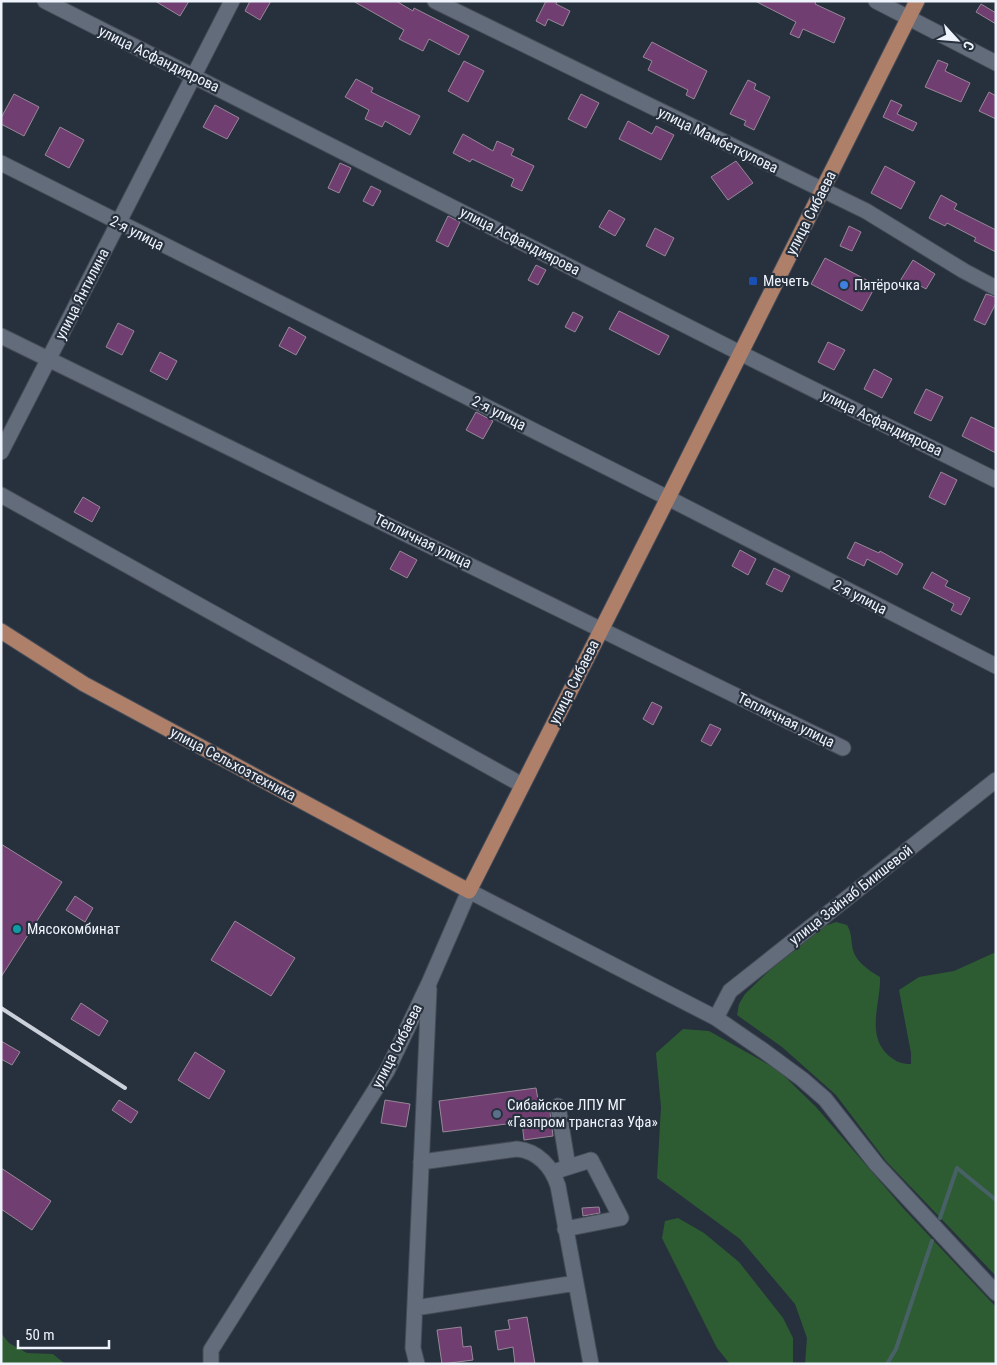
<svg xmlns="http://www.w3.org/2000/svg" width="997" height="1365" viewBox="0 0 997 1365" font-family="'Roboto Condensed',sans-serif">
<rect width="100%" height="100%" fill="#27303d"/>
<!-- green -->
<path fill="#2e5c32" d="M836,922L847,925C851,932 851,937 852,945C854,961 867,969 880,977C881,1004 865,1035 889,1056C897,1062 901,1064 911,1064V1053L899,990L919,977L954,971L996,952V1276L886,1161L836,1095L782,1047L737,1015L739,1004L745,994L770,970L825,926Z
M683,1029L709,1031L778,1070L816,1107L903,1208L996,1307V1364H805L807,1338L795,1304L740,1239L657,1178L661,1107L656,1053Z
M678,1218L704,1233L739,1262L783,1318L793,1338V1364H730L717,1348L662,1238L665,1221Z
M1,1333L9,1343L27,1353L53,1354L65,1364H1Z"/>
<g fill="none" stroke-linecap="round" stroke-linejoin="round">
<!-- stream -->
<path stroke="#476166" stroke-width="4" d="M940,1218L957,1168L996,1200
M887,1364L896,1349L932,1241"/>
</g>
<!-- building -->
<path fill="#713e71" stroke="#978897" d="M155,1H189L180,16Z
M250,1H271L260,20L245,11Z
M353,1H396L413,11L414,8L469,36L459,55L429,39L423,51L399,39L404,30Z
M546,1H557L556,4L570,11L563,26L548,19L545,26L536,21Z
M755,1H816L815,4L845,18L834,43L803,29L799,38L790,34L796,22Z
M981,4L996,13V24L976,12Z
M652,42L707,71L694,99L686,95L688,90L648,70L652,61L643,57Z
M938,60L948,64L945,71L970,83L961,102L925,87Z
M464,61L484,71L468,102L448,91Z
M356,79L373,88L371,92L420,116L410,135L385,121L382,127L365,119L369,110L345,97Z
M748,80L756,84L754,89L770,97L754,130L744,125L746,121L730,114Z
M989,92L996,96V119L979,111Z
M14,94L39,107L24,136L1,124V118Z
M581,94L599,103L586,128L568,119Z
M891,100L902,105L897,114L917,123L913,131L883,117Z
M215,105L239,118L227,139L203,127Z
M628,121L652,134L656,126L674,135L661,160L619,139Z
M60,127L84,140L69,168L45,155Z
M463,134L493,151L497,141L514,149L511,155L534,166L522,191L511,186L514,179L472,159L470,162L453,153Z
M736,161L753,183L728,200L711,177Z
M340,163L351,168L339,193L328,188Z
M885,166L915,182L901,209L871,193Z
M371,186L381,191L373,206L363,201Z
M941,195L957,204L954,209L996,230V252L974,241L976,238L947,223L945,226L929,218Z
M609,210L625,219L615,236L599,227Z
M448,216L460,222L448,247L436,241Z
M849,226L861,232L852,251L840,246Z
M655,228L674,238L665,256L646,246Z
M825,258L876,285L862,311L811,284Z
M913,260L935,274L926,289L917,284L904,289L900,281Z
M536,265L546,270L538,285L528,280Z
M986,294L996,297V303L985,325L974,320Z
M619,311L669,336L659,355L609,329Z
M573,312L583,317L575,332L565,327Z
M118,323L134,331L122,355L106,347Z
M289,327L306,337L296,355L279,346Z
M828,342L845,350L834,370L818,362Z
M160,352L177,361L167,380L150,371Z
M874,369L892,379L882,398L864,389Z
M926,389L943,397L931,421L914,413Z
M476,412L493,421L483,439L466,430Z
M971,417L996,429V453L962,436Z
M941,472L957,480L945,505L929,497Z
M83,497L100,507L92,522L74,512Z
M855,542L879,553L880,551L903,564L897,575L867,559L864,566L847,558Z
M740,550L756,559L748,575L732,566Z
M400,551L417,560L407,578L390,569Z
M774,568L790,576L782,592L766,584Z
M932,572L948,581L945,586L970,598L961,615L951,610L954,604L923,588Z
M652,702L662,707L653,725L643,719Z
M710,724L721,729L711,746L701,741Z
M1,844L62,882L1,977Z
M75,896L93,908L85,922L66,910Z
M235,921L295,958L271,996L211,960Z
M81,1003L108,1021L99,1036L71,1019Z
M1,1041L20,1052L12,1065L1,1059Z
M195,1052L225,1071L209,1099L178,1080Z
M536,1088L539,1105L549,1104L553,1136L524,1140L522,1122L443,1132L439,1101Z
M119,1100L138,1112L131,1123L112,1110Z
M385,1100L410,1104L406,1127L381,1123Z
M1,1168L51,1201L32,1230L1,1209Z
M599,1207L600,1213L583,1216L582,1208Z
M527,1317L535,1364H515L513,1347L498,1350L495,1331L510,1329L508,1320Z
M461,1327L463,1347L471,1346L473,1360L442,1364L437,1330Z"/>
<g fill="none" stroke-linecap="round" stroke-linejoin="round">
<defs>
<path id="minor" d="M45,1L740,353L996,480
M435,1L866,211L964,271L996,288
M876,1L996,63
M1,163L668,498L996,666
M1,336L843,748
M1,452L232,1
M1,495L522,785
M716,1018L730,991L996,780
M558,1106L568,1167
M421,1162L517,1149C538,1151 552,1167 558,1186L591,1364
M553,1172L591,1160L621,1218L565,1229
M415,1308L576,1283
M211,1364V1350L387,1071L429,983L469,891L716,1018L764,1051L802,1079L825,1099L877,1165L996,1293
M417,1364L413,1348L429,989"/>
<path id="major" d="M1,631L84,684L469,891L668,498L917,1"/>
</defs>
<!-- minor casing -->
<use href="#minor" stroke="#454c57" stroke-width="17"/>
<!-- major casing -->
<use href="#major" stroke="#454c57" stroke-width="17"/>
<!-- minor -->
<use href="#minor" stroke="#636c7b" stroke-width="15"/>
<!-- major -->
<use href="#major" stroke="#ae806a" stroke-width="15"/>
<!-- rail -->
<path stroke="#cbd1da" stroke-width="4" d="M1,1008L125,1088"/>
</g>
<!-- markers -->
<rect fill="#1a4fb4" stroke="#27303d" stroke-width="2" x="748" y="276" width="10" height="10" rx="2.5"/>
<circle fill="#3f7fe0" stroke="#27303d" stroke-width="2" cx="844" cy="285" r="5"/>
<circle fill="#0f9aa8" stroke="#27303d" stroke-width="2" cx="17" cy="929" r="5"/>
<circle fill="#5c6f8a" stroke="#27303d" stroke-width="2" cx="497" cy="1114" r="5"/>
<g text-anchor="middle" stroke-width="4.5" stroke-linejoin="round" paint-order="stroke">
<!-- street labels -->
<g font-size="15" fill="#eef3fc" stroke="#27303d">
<text transform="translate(159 59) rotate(26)" y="5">улица Асфандиярова</text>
<text transform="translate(718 140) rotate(26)" y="5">улица Мамбеткулова</text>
<text transform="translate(811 213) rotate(-63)" y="5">улица Сибаева</text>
<text transform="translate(137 233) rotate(27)" y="5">2-я улица</text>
<text transform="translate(520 241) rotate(27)" y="5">улица Асфандиярова</text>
<text transform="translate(82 294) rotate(-63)" y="5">улица Янтилина</text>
<text transform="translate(499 413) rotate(27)" y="5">2-я улица</text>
<text transform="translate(882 423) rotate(26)" y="5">улица Асфандиярова</text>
<text transform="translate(423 541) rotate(26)" y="5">Тепличная улица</text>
<text transform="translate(860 597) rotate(27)" y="5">2-я улица</text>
<text transform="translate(574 682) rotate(-63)" y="5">улица Сибаева</text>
<text transform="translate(786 720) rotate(26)" y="5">Тепличная улица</text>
<text transform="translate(233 764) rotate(28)" y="5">улица Сельхозтехника</text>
<text transform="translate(851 895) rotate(-38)" y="5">улица Зайнаб Биишевой</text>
<text transform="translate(397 1046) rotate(-63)" y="5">улица Сибаева</text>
</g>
<!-- poi labels -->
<g font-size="15" fill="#eef3fc" stroke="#27303d" text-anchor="start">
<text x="763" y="286">Мечеть</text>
<text x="854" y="290">Пятёрочка</text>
<text x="27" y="934">Мясокомбинат</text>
<text x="507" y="1110">Сибайское ЛПУ МГ<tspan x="507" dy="17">«Газпром трансгаз Уфа»</tspan></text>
</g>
</g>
<!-- border -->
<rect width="997" height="1365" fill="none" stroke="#eef3fc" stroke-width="5"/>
<!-- north arrow -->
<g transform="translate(957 40) rotate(116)" stroke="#27303d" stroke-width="4" paint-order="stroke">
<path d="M0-4L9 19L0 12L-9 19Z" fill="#eef3fc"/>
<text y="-8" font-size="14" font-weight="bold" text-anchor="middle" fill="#eef3fc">С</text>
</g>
<!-- scale -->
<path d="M18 1340v8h91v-8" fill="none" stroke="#eef3fc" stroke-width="2.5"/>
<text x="25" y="1340" font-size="15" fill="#eef3fc" stroke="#27303d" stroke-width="4" paint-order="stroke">50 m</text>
</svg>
